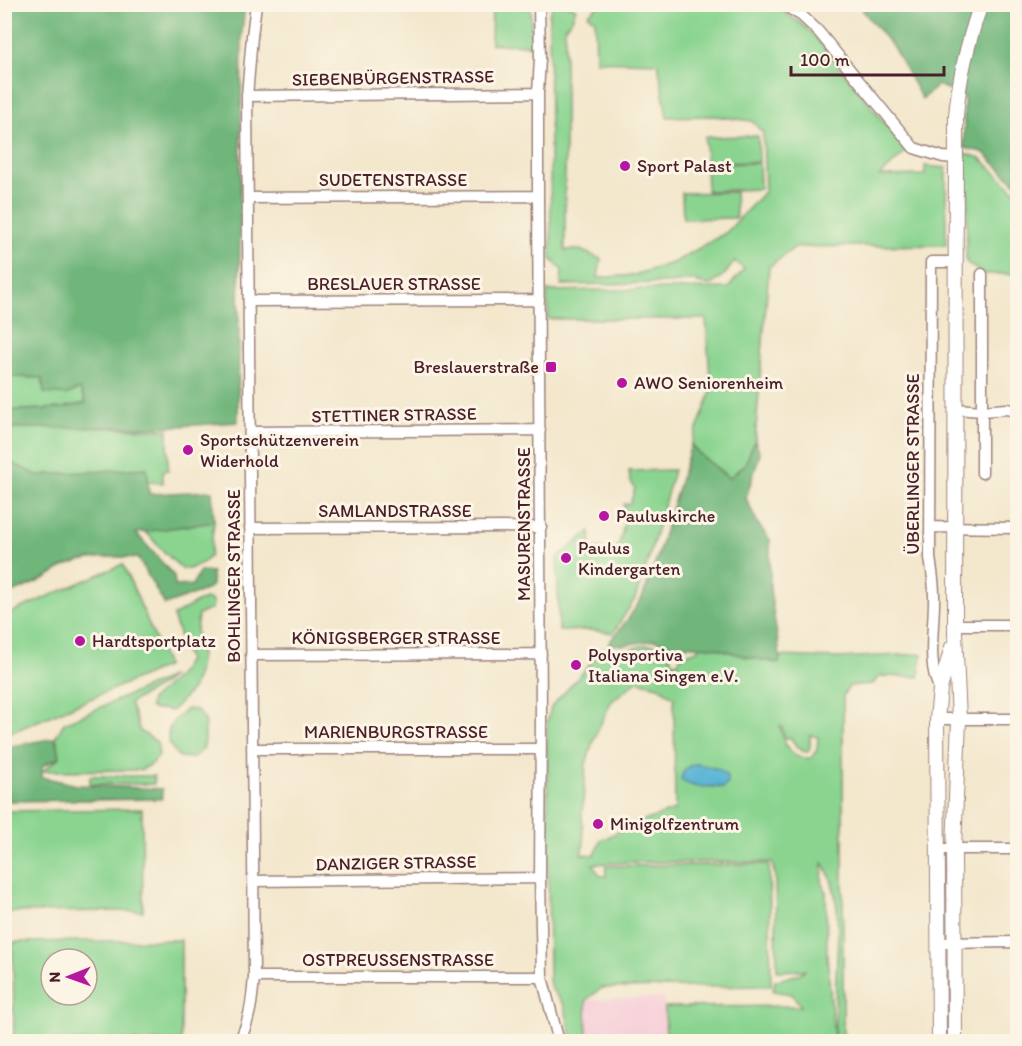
<svg xmlns="http://www.w3.org/2000/svg" width="1022" height="1046" viewBox="0 0 1022 1046" font-family="Itim,sans-serif">
<rect width="100%" height="100%" fill="#fcf5e5"/>
<filter id="ink" filterUnits="userSpaceOnUse"><feTurbulence type="fractalNoise" baseFrequency=".0167" numOctaves="2"/><feDisplacementMap in="SourceGraphic" scale="12" xChannelSelector="R" yChannelSelector="G"/><feConvolveMatrix kernelMatrix="1 2 1 2 8 2 1 2 1" color-interpolation-filters="sRGB"/></filter>
<filter id="wash" filterUnits="userSpaceOnUse"><feTurbulence type="fractalNoise" baseFrequency=".008" numOctaves="4" result="noise"/><feDisplacementMap in="SourceGraphic" scale="24" xChannelSelector="R" yChannelSelector="G"/><feGaussianBlur stdDeviation="1.35" result="paint"/><feColorMatrix in="noise" values="0 0 0 0 0 0 0 0 0 0 0 0 0 0 0 0 0 1.4 0 .05"/><feComposite in="paint" operator="in"/></filter>
<g filter="url(#wash)">
<rect width="100%" height="100%" fill="#f3e7cc"/>
<!-- built -->
<path fill="#f6cfd8" d="M664,997V1041H587L586,1000Z"/>
<!-- green -->
<path fill="#8ad490" stroke="#6a7a5e" stroke-width="1.5" fill-rule="evenodd" d="M522,4L530,9L531,12V45L491,44L492,8L503,5Z
M762,4C782,9 797,19 812,33L907,151L880,176L925,175V166L946,168V245L795,247L769,267L755,441L745,464L730,478L703,457L691,445L711,392L706,319H548L547,291L728,288L744,269L735,261L726,273L711,285L697,283L695,280L668,283L561,285L562,270L551,259L549,15L553,5H566L576,8L572,19L565,27V250H580L601,259L598,278L634,275L675,262L727,232L765,191L763,133L752,121L714,116L667,117L658,63L596,61L595,20L588,15L599,5Z
M758,136L759,162L706,163L705,137Z
M962,152L980,158L1017,193V274H982L966,262L968,190H960Z
M759,163L760,189L707,191L706,164Z
M735,192L736,218L683,219L682,193Z
M4,372L13,377L43,378L45,393L80,389L86,403L61,408L6,411L12,428L83,427L168,430V470L163,471V483L148,482L147,468L37,475L6,460L12,428L5,413Z
M674,470L648,561L635,599L613,633L591,630L559,631L557,558L590,531L591,549L618,548L625,520L624,504H630L635,488L630,480L629,471Z
M213,510L214,522L210,556L204,562L189,569H182L160,548L149,535L138,528L4,545Z
M123,564L167,666L10,733L4,720L5,615Z
M205,599L211,600L213,604L211,609L198,615L196,631L201,655L198,673L192,689L172,711L163,709L155,710L150,707L151,700L179,675L188,660L173,616L197,602Z
M645,645H666L672,661L677,664L681,656L697,650L700,646L713,647L747,657L779,663L780,656L838,658L922,654L919,677L879,676L873,684L849,686L843,696V1041H666L665,1007L801,1006L792,994L773,991L775,981L799,974L805,970L777,971L775,876L772,862H635L593,864L600,876H606V866L769,864L771,986L602,988L586,1000L587,1042L573,1041L564,1005L550,987L549,977L547,722L551,707L605,648L627,650ZM637,681L658,686L674,698L675,810L631,825L600,841L595,855L581,854L584,844L582,816L586,764L595,736L611,702ZM780,726L782,727L785,739L790,737L797,747L801,748L802,751L808,752L810,748V735L818,737L817,750L811,758C790,760 783,744 780,726ZM698,764L718,769L723,788L711,786L698,787ZM823,863C844,894 837,946 836,982C835,1000 836,1019 834,1037L827,956L826,892L822,884Z
M173,676L161,685L130,703L140,731L157,742L159,756L153,763L141,770L43,771L60,757L58,742L55,738L64,723Z
M187,709L197,710L205,720V741L203,749L193,758L179,757C160,737 168,723 187,709Z
M90,776H154V784H90Z
M142,809L143,911L5,912V811Z
M181,940V1041H14L13,942ZM51,959H87V995H51Z"/>
<!-- forest -->
<path fill="#6fb67a" stroke="#5c6a52" stroke-width="1.5" d="M5,4L245,5L242,32L238,422L164,427L12,428L6,460L37,475L147,468L149,494L212,491L214,522L136,533L174,576L175,586L192,585L200,571L212,572V585L208,589L165,605L138,558C115,556 90,556 68,565C60,567 54,574 47,577C33,585 19,589 5,597V413L9,421L6,411L61,408L86,403L80,389L66,395L44,393L42,378L13,377L5,372Z
M858,5H1017V185L983,152L964,148V97L938,85L922,99L893,47Z
M755,441L760,454L746,498L758,524L770,540V590L780,656L779,663L747,657L713,647L666,645L656,640L623,645L608,644L628,619L642,598L655,564L691,445L703,457L729,478L745,464Z
M55,738L60,757L42,766V777L77,785L162,789V799L5,801V745L6,747Z"/>
<!-- water -->
<path fill="#56b3d4" stroke="#506980" stroke-width="1.5" d="M698,764L718,769L726,775L728,783L723,788C706,784 696,791 681,780C683,769 687,765 698,764Z"/>
</g>
<g filter="url(#ink)">
<g fill="none" stroke-linecap="round" stroke-linejoin="round">
<defs>
<path id="minor" d="M539,4L540,59L538,93V196L541,717L540,878L542,977L559,1042
M782,4L802,16L818,31L914,148L943,157L956,158
M247,96L538,93
M248,198L538,196
M982,274V473
M249,301L539,300
M955,409L983,411L1006,409L1018,411
M250,432L540,430
M930,527L1018,528
M250,528L541,527
M955,625H1018
M251,655L541,654
M940,689C926,666 935,622 934,595C934,583 932,570 930,558L931,262H955
M937,719H1018
M252,749H541
M937,849H1018
M253,881L540,878
M938,943L1018,942
M254,977H542
M239,1042C250,1020 252,1001 254,977L247,96L252,36L256,4"/>
<path id="tertiary" d="M939,1042L937,719L940,689L952,647
M955,1042L954,849L959,719L955,633L956,116C959,76 968,41 981,4"/>
</defs>
<!-- minor casing -->
<use href="#minor" stroke="#9e837c" stroke-width="13"/>
<!-- tertiary casing -->
<use href="#tertiary" stroke="#9e837c" stroke-width="16"/>
<!-- minor -->
<use href="#minor" stroke="#fff" stroke-width="10"/>
<!-- tertiary -->
<use href="#tertiary" stroke="#fff" stroke-width="14"/>
</g>
</g>
<!-- markers -->
<g fill="#b5179e" stroke="#fcf5e5" stroke-width="2">
<circle cx="625" cy="166" r="6"/>
<rect x="545" y="361" width="12" height="12" rx="3"/>
<circle cx="622" cy="383" r="6"/>
<circle cx="188" cy="450" r="6"/>
<circle cx="604" cy="516" r="6"/>
<circle cx="566" cy="558" r="6"/>
<circle cx="80" cy="641" r="6"/>
<circle cx="576" cy="665" r="6"/>
<circle cx="598" cy="824" r="6"/>
</g>
<g text-anchor="middle" stroke-width="6" stroke-linejoin="round" paint-order="stroke">
<!-- street labels -->
<g font-size="18" fill="#4a1f2b" stroke="#fcf5e5">
<text transform="translate(393 78) rotate(-1)" y="6">SIEBENBÜRGENSTRASSE</text>
<text x="393" y="186">SUDETENSTRASSE</text>
<text x="394" y="290">BRESLAUER STRASSE</text>
<text transform="translate(394 415) rotate(-1)" y="6">STETTINER STRASSE</text>
<text transform="translate(913 464) rotate(-90)" y="6">ÜBERLINGER STRASSE</text>
<text x="395" y="517">SAMLANDSTRASSE</text>
<text transform="translate(524 524) rotate(-90)" y="6">MASURENSTRASSE</text>
<text transform="translate(234 576) rotate(-90)" y="6">BOHLINGER STRASSE</text>
<text x="396" y="644">KÖNIGSBERGER STRASSE</text>
<text x="396" y="738">MARIENBURGSTRASSE</text>
<text transform="translate(396 863) rotate(-1)" y="6">DANZIGER STRASSE</text>
<text x="398" y="966">OSTPREUSSENSTRASSE</text>
</g>
<!-- poi labels -->
<g font-size="18" fill="#4a1f2b" stroke="#fcf5e5" text-anchor="start">
<text x="637" y="172">Sport Palast</text>
<text x="539" y="373" text-anchor="end">Breslauerstraße</text>
<text x="634" y="389">AWO Seniorenheim</text>
<text x="200" y="446">Sportschützenverein<tspan x="200" dy="21">Widerhold</tspan></text>
<text x="616" y="522">Pauluskirche</text>
<text x="578" y="554">Paulus<tspan x="578" dy="21">Kindergarten</tspan></text>
<text x="92" y="647">Hardtsportplatz</text>
<text x="588" y="661">Polysportiva<tspan x="588" dy="21">Italiana Singen e.V.</tspan></text>
<text x="610" y="830">Minigolfzentrum</text>
</g>
</g>
<!-- margin -->
<rect width="1022" height="1046" fill="none" stroke="#fcf5e5" stroke-width="24"/>
<!-- north arrow -->
<g transform="translate(69 977) rotate(269)"><circle r="28" fill="#fcf5e5" stroke="#b59f9b" stroke-width="1.5"/>
<path d="M0-4.5L10 22L0 15L-10 22Z" fill="#b5179e"/>
<text y="-9" font-size="16" font-weight="bold" text-anchor="middle" fill="#4a1f2b">N</text>
</g>
<!-- scale -->
<path d="M791 66v9h153v-9" fill="none" stroke="#4a1f2b" stroke-width="3"/>
<text x="800" y="66" font-size="18" fill="#4a1f2b" stroke="#fcf5e5" stroke-width="4.5" paint-order="stroke">100 m</text>
</svg>
